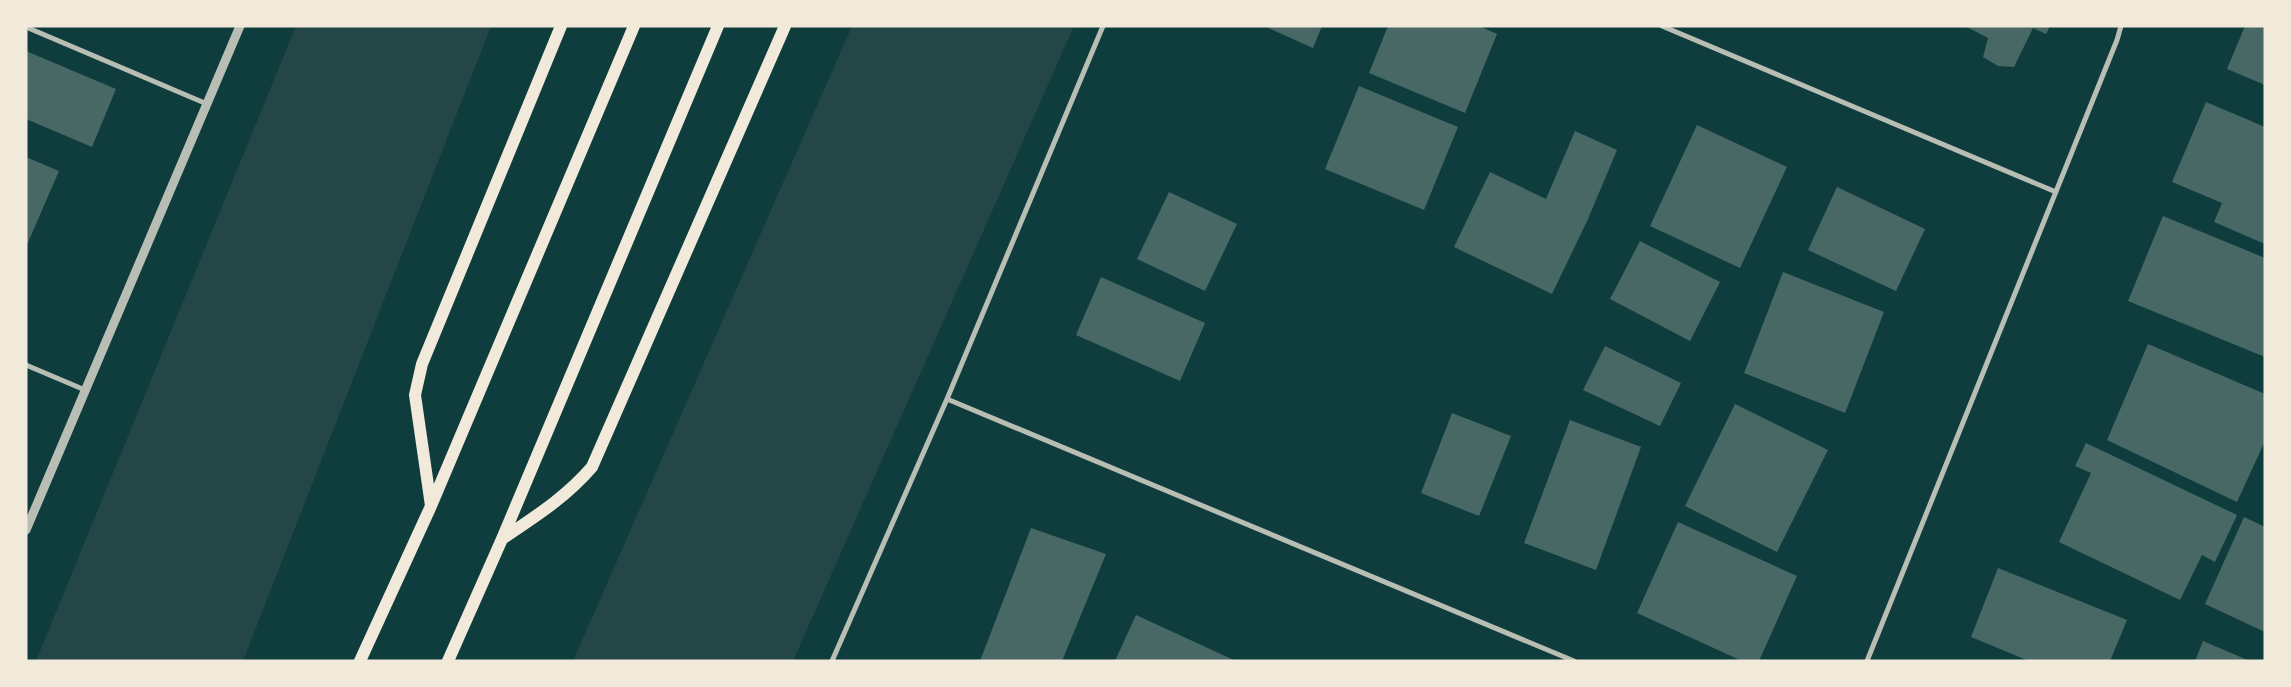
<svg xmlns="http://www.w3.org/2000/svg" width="2291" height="687" viewBox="0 0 2291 687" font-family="'Titillium Web',sans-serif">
<rect width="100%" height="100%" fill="#0f3d3e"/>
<!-- green -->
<path fill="#244646" d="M296,26H491L243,661H36Z
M852,26H1074L793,661H573Z"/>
<!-- building -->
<path fill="#486865" d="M1264,26H1322L1313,48Z
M1388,26H1479L1497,34L1465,113L1369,73Z
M1965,26H2050L2046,34L2033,28L2014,67L1998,66L1983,57L1988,38Z
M2245,26H2265V85L2227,69Z
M26,51L116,89L92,147L26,119Z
M1359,86L1458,127L1424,210L1325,169Z
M2206,102L2265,127V244L2214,222L2222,203L2172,182Z
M1697,125L1787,167L1740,268L1650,226Z
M1575,131L1617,150L1588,219L1552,294L1454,247L1490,172L1546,199Z
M26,157L59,171L26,247Z
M1837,187L1925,229L1896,291L1808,250Z
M1169,192L1237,224L1205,291L1137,259Z
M2163,216L2265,258V357L2128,301Z
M1640,241L1720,282L1690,341L1610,299Z
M1783,272L1884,312L1845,413L1744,373Z
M1101,277L1205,323L1180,381L1076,335Z
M2148,344L2265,394V441L2237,502L2107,440Z
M1605,346L1681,383L1660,426L1583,390Z
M1735,404L1828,450L1777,552L1685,506Z
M1452,413L1511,436L1479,516L1421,493Z
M1570,420L1641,447L1596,570L1524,543Z
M2086,443L2237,515L2215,562L2202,555L2180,600L2059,542L2091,473L2075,466Z
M2244,517L2265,527V632L2205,604Z
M1678,522L1797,576L1759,661H1742L1637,613Z
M1031,528L1106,554L1062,661H980Z
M1998,568L2127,620L2110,661H2029L1971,637Z
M1136,615L1236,661H1115Z
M2203,641L2250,661H2195Z"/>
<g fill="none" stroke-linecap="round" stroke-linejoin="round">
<!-- minor -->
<path stroke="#b8beb3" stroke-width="5" d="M1662,26L2056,192
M26,27L207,104
M26,365L85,390
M947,399L1574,661
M832,661L947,399L1103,26
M1867,661L2117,40L2121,26"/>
<!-- tertiary -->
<path stroke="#b8beb3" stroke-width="9" d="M26,530L240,26"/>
<!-- primary -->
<path stroke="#f1e9da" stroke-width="12" d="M431,506L415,395L422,364L561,26
M502,539C536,516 565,498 592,467L785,26
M360,661L431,506L634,26
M448,661L502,539L718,26"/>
</g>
<!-- border -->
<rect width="2291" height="687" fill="none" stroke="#f1e9da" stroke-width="55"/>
</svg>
